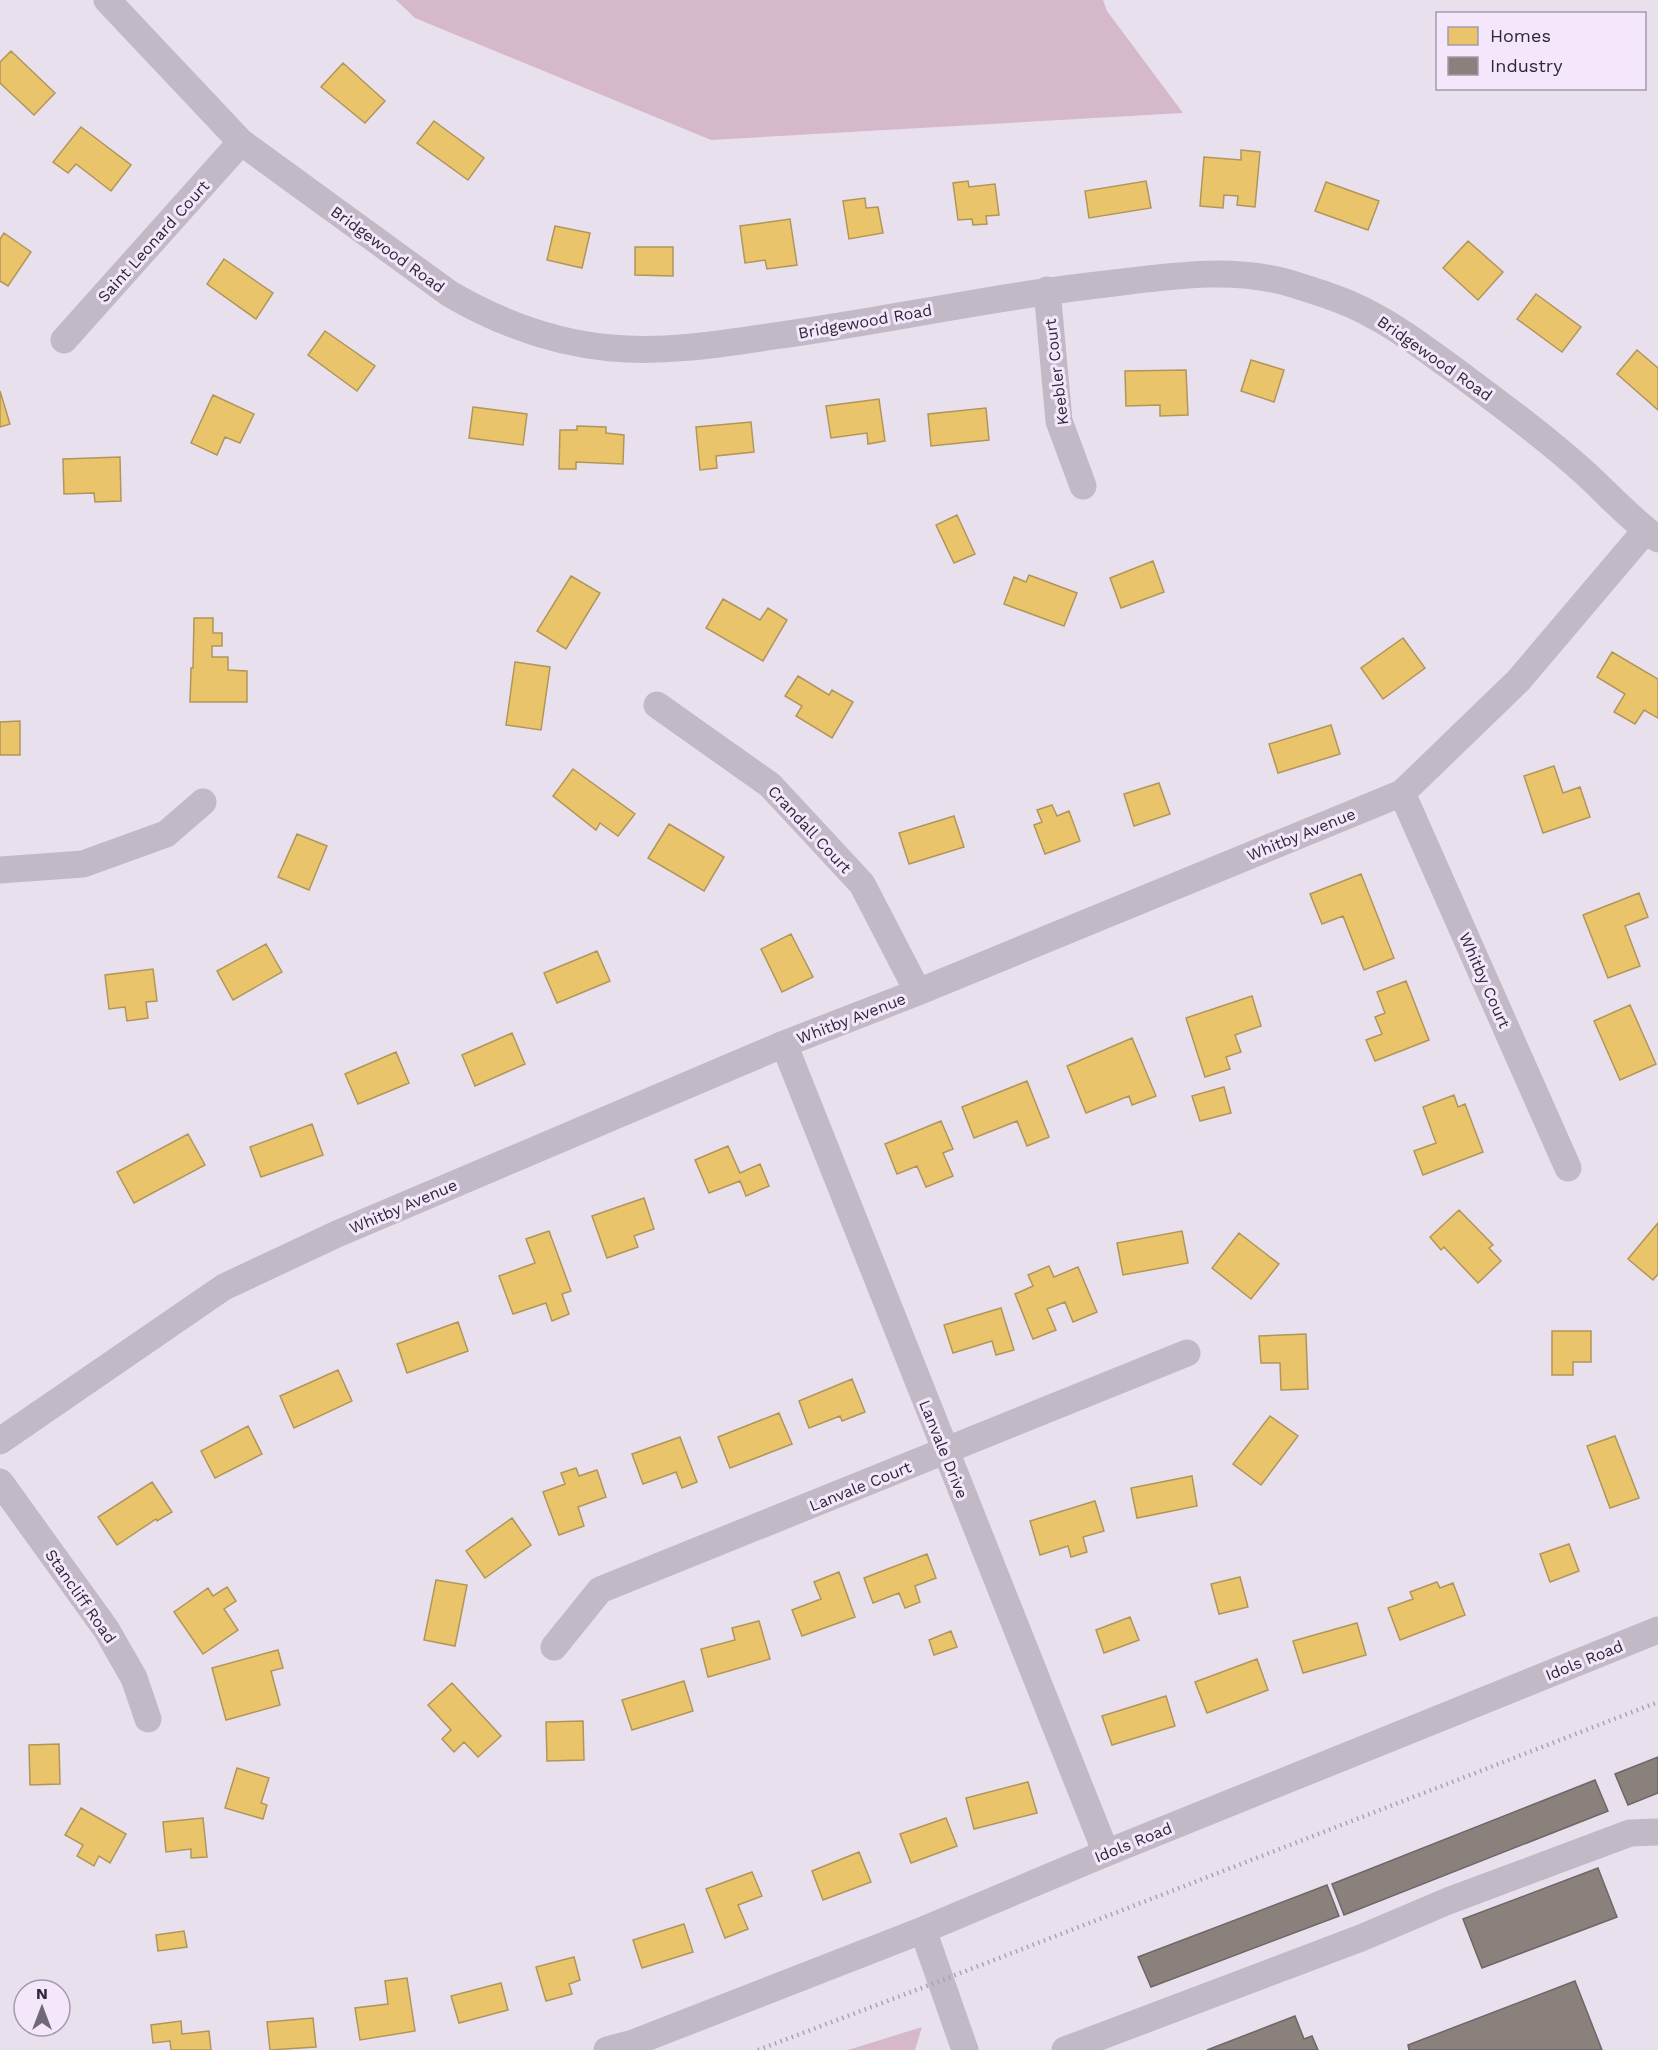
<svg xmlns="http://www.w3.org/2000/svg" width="1658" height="2050" viewBox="0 0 1658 2050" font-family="'Work Sans',sans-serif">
<rect width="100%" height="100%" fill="#e9e0ed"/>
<!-- green -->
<path fill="#d5b9cb" d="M396,0H1103L1107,11L1183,113L711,140L415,18Z
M922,2027L915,2050H848Z"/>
<!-- homes -->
<path fill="#e9c46a" stroke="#b1955b" stroke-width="1.5" d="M11,51L55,93L34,115L0,83V62Z
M343,63L385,101L365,123L321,87Z
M434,121L484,158L468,180L417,143Z
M81,127L131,165L111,191L76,164L68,173L53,162Z
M1241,150L1260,152L1255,207L1237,205L1238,196L1224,195L1223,208L1200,206L1204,157L1241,160Z
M968,181L969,187L995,184L999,215L986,216L987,224L973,225L972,219L958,220L953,183Z
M1146,181L1151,208L1089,218L1085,191Z
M1326,182L1379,201L1368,230L1315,211Z
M865,198L866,208L878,207L883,233L849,239L843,201Z
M790,219L797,265L767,269L765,260L745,263L740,226Z
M555,226L590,233L582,268L547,260Z
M4,233L31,252L8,286L0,281V239Z
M1468,241L1503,272L1478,300L1443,268Z
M635,247H673V276L635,275Z
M224,259L273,293L256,319L207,284Z
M1536,294L1581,327L1562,352L1517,319Z
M325,331L375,366L357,391L308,355Z
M1637,350L1658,368V410L1617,374Z
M1251,360L1284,370L1274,402L1241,391Z
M1186,370L1188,415L1160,416V405L1126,406L1125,371Z
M0,391L10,424L0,427Z
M213,395L254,414L240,443L225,437L217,455L191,443Z
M879,399L885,441L868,444L867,433L831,438L826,406Z
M473,407L527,414L523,445L469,438Z
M986,408L989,440L931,446L928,414Z
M751,422L754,452L716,456L717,468L700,470L696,427Z
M577,426L606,427V433L624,435L623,464L576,462V469H559L560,430H577Z
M120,457L121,501L95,502L94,493L64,494L63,459Z
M957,515L975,554L954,563L936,525Z
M1153,561L1164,592L1121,608L1110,578Z
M1029,575L1077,593L1064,626L1004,604L1014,577L1026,582Z
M571,576L600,593L566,649L537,631Z
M723,599L760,620L768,608L787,620L763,661L706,628Z
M194,618H213V633H222V646H212V657H228V670L247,671V702H190L191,668H193Z
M1403,638L1425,668L1383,699L1361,668Z
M1612,652L1658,679V718L1644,710L1635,724L1614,712L1625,694L1597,677Z
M515,662L550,667L541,730L506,725Z
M798,676L829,695L832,690L853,702L832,738L796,716L802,706L785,696Z
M20,721V755H0V722Z
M1331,725L1340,754L1278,773L1269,744Z
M1554,766L1563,793L1580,787L1590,817L1543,833L1524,776Z
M573,769L635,814L618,836L600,823L596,830L553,796Z
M1159,783L1170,814L1134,826L1124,794Z
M1052,805L1057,816L1069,811L1080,841L1045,854L1034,825L1042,822L1037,810Z
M954,816L964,847L909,864L899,833Z
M669,824L724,857L704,891L648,858Z
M297,834L327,846L309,890L278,877Z
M1361,874L1394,958L1364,970L1343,916L1322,924L1310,894Z
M1639,893L1648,917L1625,926L1640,966L1608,978L1583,915Z
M791,934L813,977L782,992L761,949Z
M266,944L282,972L233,1000L217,971Z
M597,951L610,981L557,1003L544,973Z
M153,969L157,1001L146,1002L148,1018L127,1021L125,1007L109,1009L105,975Z
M1406,981L1429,1040L1375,1061L1366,1040L1382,1034L1375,1017L1385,1013L1377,992Z
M1252,996L1261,1026L1235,1035L1241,1052L1226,1057L1230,1069L1205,1077L1186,1018Z
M1630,1005L1656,1064L1620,1080L1594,1021Z
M512,1033L525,1064L475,1086L462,1055Z
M1132,1038L1156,1096L1132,1105L1129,1096L1086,1113L1067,1066Z
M396,1052L409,1083L358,1104L345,1074Z
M1027,1081L1049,1137L1027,1146L1017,1121L974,1138L962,1107Z
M1224,1087L1231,1113L1200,1121L1192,1096Z
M1454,1095L1458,1107L1465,1104L1483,1152L1423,1175L1414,1151L1436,1143L1423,1107Z
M941,1121L953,1149L943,1153L953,1176L926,1187L917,1166L897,1174L885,1144Z
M312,1124L323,1155L261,1177L250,1147Z
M188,1134L205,1165L134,1203L117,1172Z
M728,1146L740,1173L760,1164L769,1186L746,1196L740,1181L709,1193L695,1160Z
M644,1198L654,1229L634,1236L638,1247L607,1258L592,1216Z
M1459,1210L1493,1245L1489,1248L1501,1261L1478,1283L1444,1247L1441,1250L1430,1237Z
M1658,1223V1274L1653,1280L1628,1259Z
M549,1231L571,1291L562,1294L569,1314L552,1321L546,1303L513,1314L499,1276L535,1263L526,1239Z
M1182,1231L1188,1263L1123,1275L1117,1243Z
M1239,1233L1279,1264L1251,1299L1212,1268Z
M1049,1266L1054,1277L1078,1267L1097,1312L1073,1322L1065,1302L1047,1309L1056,1330L1033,1339L1015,1294L1033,1286L1028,1275Z
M1001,1308L1014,1350L996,1355L992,1341L953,1353L944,1325Z
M458,1322L468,1351L407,1373L397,1344Z
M1552,1331H1591V1362H1573V1375H1552Z
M1306,1334L1308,1389L1281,1390L1280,1363H1261L1259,1336Z
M338,1370L352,1401L294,1428L280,1396Z
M852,1379L865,1412L842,1421L840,1416L809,1428L799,1401Z
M779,1413L792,1444L730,1468L718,1437Z
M1270,1416L1298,1436L1261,1485L1233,1464Z
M248,1426L262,1454L215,1478L201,1451Z
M1615,1436L1639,1498L1610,1508L1587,1446Z
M680,1437L697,1482L682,1488L676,1472L643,1484L632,1454Z
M576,1468L579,1476L597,1470L606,1497L578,1507L584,1526L559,1535L543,1492L565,1484L561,1473Z
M1192,1476L1197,1506L1137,1518L1131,1488Z
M152,1482L172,1512L157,1521L156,1519L117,1545L98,1517Z
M1095,1501L1104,1531L1083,1537L1087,1552L1071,1557L1068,1546L1040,1555L1030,1521Z
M512,1518L531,1545L485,1578L466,1551Z
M1569,1544L1579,1571L1550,1582L1540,1554Z
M927,1554L936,1578L915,1586L920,1602L905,1608L899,1593L873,1603L864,1578Z
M839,1572L855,1617L802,1636L792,1610L821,1599L814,1582Z
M1240,1577L1248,1607L1219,1614L1211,1584Z
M436,1580L467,1585L455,1646L424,1640Z
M1437,1582L1440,1588L1453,1583L1465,1615L1400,1640L1388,1608L1413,1599L1410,1592Z
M227,1587L236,1601L224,1609L238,1630L203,1654L174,1612L208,1588L213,1596Z
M1130,1617L1139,1640L1104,1653L1096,1630Z
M759,1621L770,1659L708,1677L701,1649L735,1640L732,1628Z
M1357,1623L1366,1655L1303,1673L1293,1641Z
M951,1631L957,1647L934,1655L929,1640Z
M278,1650L283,1668L271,1671L280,1705L226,1720L212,1668Z
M1257,1659L1268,1690L1207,1713L1195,1682Z
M684,1681L693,1711L632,1730L622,1700Z
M452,1683L501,1736L478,1757L464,1742L454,1752L442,1739L451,1730L428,1705Z
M1166,1696L1175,1726L1112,1745L1102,1716Z
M583,1721L584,1760L547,1761L546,1722Z
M59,1744L60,1784L30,1785L29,1745Z
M237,1768L269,1778L261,1803L267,1805L263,1819L225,1808Z
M1028,1782L1037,1813L974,1829L966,1798Z
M81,1808L126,1834L110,1863L99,1856L94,1866L77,1856L83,1845L65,1835Z
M203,1818L207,1857L191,1858V1849L166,1852L163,1822Z
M946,1818L957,1846L911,1863L900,1834Z
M859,1852L871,1882L823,1900L812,1871Z
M752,1872L762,1896L738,1905L748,1929L725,1938L706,1889Z
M684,1924L693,1952L642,1968L633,1940Z
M184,1931L187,1947L158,1951L156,1935Z
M574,1957L580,1980L569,1984L572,1994L546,2001L536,1967Z
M407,1978L415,2031L360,2040L355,2008L388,2004L385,1981Z
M501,1983L508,2010L459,2023L451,1996Z
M313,2018L316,2047L270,2050L267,2022Z
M181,2021L182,2034L209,2031L211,2050H171L170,2041L153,2043L151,2025Z"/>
<!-- industry -->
<path fill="#8a817c" stroke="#6e6667" stroke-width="1.5" d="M1658,1757V1793L1628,1805L1615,1774Z
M1595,1780L1608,1811L1344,1915L1332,1884Z
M1598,1868L1617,1917L1482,1968L1463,1919Z
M1327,1885L1339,1916L1151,1987L1138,1957Z
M1575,1981L1602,2050H1409L1408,2045Z
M1295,2016L1304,2039L1312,2036L1318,2050H1207Z"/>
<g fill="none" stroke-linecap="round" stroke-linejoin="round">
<!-- minor -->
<path stroke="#c1b9c6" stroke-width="27" d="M107,0L241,142L450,294C500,323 554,343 611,348C666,353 720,344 774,336C885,321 995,296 1106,284C1165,277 1230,266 1289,283C1318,292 1348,301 1374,316C1403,331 1429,352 1456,371C1500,404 1544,436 1585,473C1609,495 1631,520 1658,539
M1047,290L1059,421L1083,486
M64,340L241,142
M657,705L770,785L862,884L918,992
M1402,793L1568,1168
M0,870L83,864L166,834L203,802
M784,1044L1106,1853
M0,1441L224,1287L337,1234L784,1044L918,992L1402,793L1518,681L1646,530
M0,1482L106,1629L134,1678L148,1719
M554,1647L600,1590L1187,1353
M923,1930L965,2050
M607,2050L633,2043L923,1930L1106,1853L1658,1630
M1065,2050L1361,1938L1448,1901L1630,1833L1658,1832"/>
<!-- rail -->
<path stroke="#a9a3ae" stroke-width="4.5" stroke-dasharray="1.5 4.5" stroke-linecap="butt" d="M758,2050L940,1981L1658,1702"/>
</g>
<g text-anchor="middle" stroke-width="6" stroke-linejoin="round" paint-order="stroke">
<!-- street labels -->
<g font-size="16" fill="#2e2737" stroke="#f4e6fb">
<text transform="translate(153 241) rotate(-48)" y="6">Saint Leonard Court</text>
<text transform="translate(388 249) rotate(36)" y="6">Bridgewood Road</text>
<text transform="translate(865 321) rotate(-10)" y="6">Bridgewood Road</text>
<text transform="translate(1435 358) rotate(35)" y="6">Bridgewood Road</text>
<text transform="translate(1056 372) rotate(-97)" y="6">Keebler Court</text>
<text transform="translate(810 829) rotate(47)" y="6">Crandall Court</text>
<text transform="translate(1301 834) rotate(-22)" y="6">Whitby Avenue</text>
<text transform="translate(1485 980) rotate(66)" y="6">Whitby Court</text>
<text transform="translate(851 1018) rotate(-21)" y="6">Whitby Avenue</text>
<text transform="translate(403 1206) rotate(-23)" y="6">Whitby Avenue</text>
<text transform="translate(944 1449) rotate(68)" y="6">Lanvale Drive</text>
<text transform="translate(860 1486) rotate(-22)" y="6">Lanvale Court</text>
<text transform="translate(81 1596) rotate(55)" y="6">Stancliff Road</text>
<text transform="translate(1584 1660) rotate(-22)" y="6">Idols Road</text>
<text transform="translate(1133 1842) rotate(-22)" y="6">Idols Road</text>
</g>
</g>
<!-- legend -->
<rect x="1436" y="12" width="210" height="78" fill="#f4e6fb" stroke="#a59aad" stroke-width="1.5"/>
<rect x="1448" y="27" width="30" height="18" fill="#e9c46a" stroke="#a59aad" stroke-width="1.5"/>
<text x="1490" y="42" font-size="18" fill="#2e2737">Homes</text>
<rect x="1448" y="57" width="30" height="18" fill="#8a817c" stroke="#a59aad" stroke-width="1.5"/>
<text x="1490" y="72" font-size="18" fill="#2e2737">Industry</text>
<!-- north arrow -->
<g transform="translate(42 2008)"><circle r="28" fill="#f4e6fb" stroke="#a59aad" stroke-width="1.5"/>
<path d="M0-4.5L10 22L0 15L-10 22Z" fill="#6f6877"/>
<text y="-9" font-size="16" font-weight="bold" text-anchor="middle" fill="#2e2737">N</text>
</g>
</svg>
